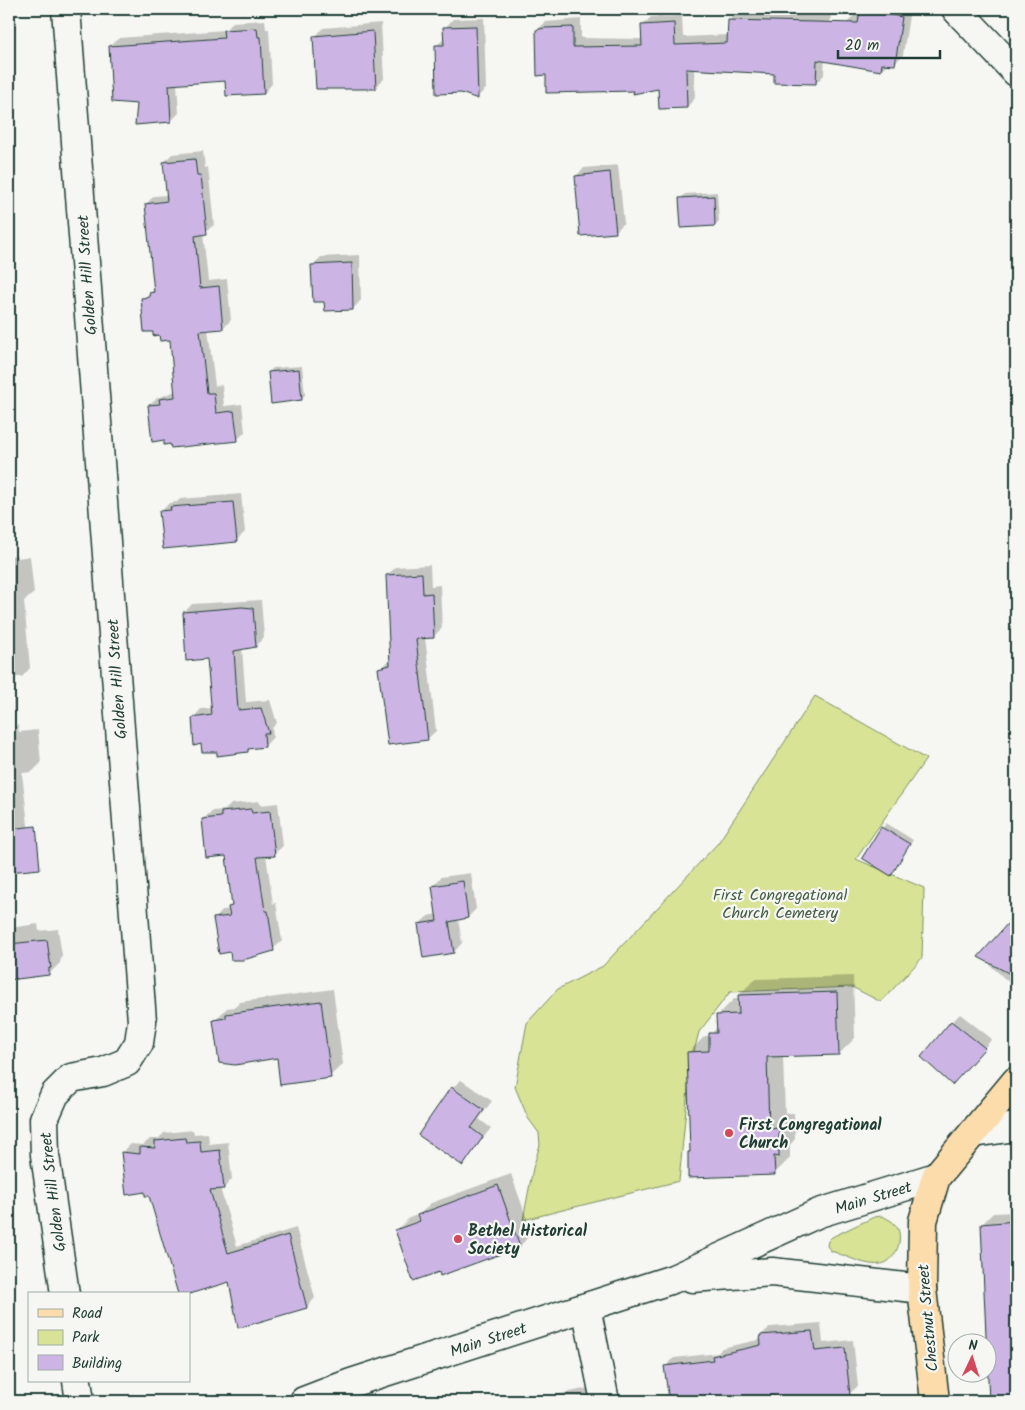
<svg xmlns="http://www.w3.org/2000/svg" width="1025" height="1410" viewBox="0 0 1025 1410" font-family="Kalam,sans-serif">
<rect width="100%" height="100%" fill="#f6f6f2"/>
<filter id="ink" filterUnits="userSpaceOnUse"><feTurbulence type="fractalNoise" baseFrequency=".02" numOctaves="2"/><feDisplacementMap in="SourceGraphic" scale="10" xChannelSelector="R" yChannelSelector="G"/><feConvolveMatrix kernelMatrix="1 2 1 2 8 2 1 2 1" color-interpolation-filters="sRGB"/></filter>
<g filter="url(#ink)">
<!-- green -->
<path fill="#d8e396" stroke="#7c9065" d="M815,696L926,759L856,859L924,888L922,958L881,1002L852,987L730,992L699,1032L690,1067L679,1181L523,1220L533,1168L540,1145L539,1133L528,1118L515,1087L527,1023L558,989L603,966L718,843Z
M882,1216C888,1219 895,1222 898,1229C903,1241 895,1262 881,1264C866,1267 845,1255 831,1251L827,1246L828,1241L832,1237L874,1217Z"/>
<!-- shadow -->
<path fill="#0003" d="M864,9H910L903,55L894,64L888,63L881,70L847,23L855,14H861Z
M737,12L831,14L827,50L825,53L824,75L816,83L775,72L694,68L695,98L687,107L659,88L635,90L547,74L537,30L546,22L581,19V38L640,39H643V25L651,17L682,16L683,37L729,35V21Z
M484,18L486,89L477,97L436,46L445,38V28L453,19Z
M265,20L266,29H269L272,84L264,93L226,80L177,83L179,113L171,121L138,103L110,46L119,38L225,30L233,22Z
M381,23L384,79L375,87L315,37L323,28Z
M203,151L205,168L208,167L214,225L203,233L208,281L227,279L231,320L223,328L208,329L215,386L222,385L224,406L242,404L245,432L237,440L172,447V443L165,439L149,406L157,398L176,391L172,338L160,334L142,299L155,289L146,204L154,196L167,195L164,162L172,154Z
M618,165L624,223L615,232L576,176L584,168Z
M717,192L719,221L715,225L681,198L685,194Z
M360,255L361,300L353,309L325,300L312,266L321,257Z
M302,366L305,395L301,399L269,372L273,368Z
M9,453L11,470L9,472Z
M241,494L245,532L237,540L161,512L169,503L177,502L180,499Z
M18,555V558L30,556L34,593L24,601L30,668L22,677H13L15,726L18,725L19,732L38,730L41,763L32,772L22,773L30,842L22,850H9V556Z
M430,565L431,586L440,585L442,628L433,637H425L436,731L427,739L380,668L391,659L387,575L396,567Z
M261,600L264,637L256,646L242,648L246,702L270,700L277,723L272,728L273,737L265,746L251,747L248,751H218L202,743L193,718L201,709L212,708L208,658L184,613L192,604Z
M259,801L260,805L278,803L283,846L274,854L266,855L273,904L276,903L282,941L273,949L231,951L215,919L223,910L230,909L233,903L228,855L203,819L212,811L225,810L231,804Z
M886,823L913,840L891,874L864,858Z
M471,873L476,909L468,917L458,919L462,943L454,952L419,924L428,916L437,914L433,886L441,877Z
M1015,917L1016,918V989L990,965Z
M38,924L39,931L58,929L62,955L60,963L49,974L9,979V928Z
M853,976L855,1038L839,1054L783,1056L785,1113H794L795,1139L790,1145V1158L774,1174L689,1152L691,1150L689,1052L705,1036H710L718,1026V1015L734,999H739V995L755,979Z
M333,989L343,1064L330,1076L278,1057L215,1020L227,1008L235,1007L240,1002Z
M960,1014L992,1039L961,1074L952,1022Z
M461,1080L492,1101L479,1119L491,1128L463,1164L452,1088Z
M193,1130L194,1134L208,1133L209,1144L228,1142L232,1179L224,1188H220L237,1246L296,1228L315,1298L307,1307L239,1326L230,1281L146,1191L122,1153L131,1144L143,1145L150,1139H158L164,1133Z
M511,1174L532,1233L520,1246L441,1274L440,1270L397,1231L409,1218L420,1214L431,1203Z
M1016,1212V1401H990L982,1224L993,1213Z
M821,1323L823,1343L853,1340L858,1386L849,1394L786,1401H670L665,1367L674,1358L718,1353L722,1348L762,1339L761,1335L770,1327Z
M598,1386L601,1401H546L551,1396Z"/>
<!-- building -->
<path fill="#ccb5e5" stroke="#1f3d34" d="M860,10L902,17L895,65L882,64L881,71L817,60L816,84L774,83V74L686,69L687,108L659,109L658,89L633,94L634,91L546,93V75L537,76L536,30L544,28L573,27V47L642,46L641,25L674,23L675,45L727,43L728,20L858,23Z
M476,26L478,99L461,93L436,94L435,45H444L443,27Z
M257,28L258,37H261L264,94L226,96L225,81L169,85L171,122L135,125L137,104L112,102L109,46L224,38L223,30Z
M373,31L376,89H316L313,36Z
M195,159L197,175H201L207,234L195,236L200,288L219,286L223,329L200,331L207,393H214L216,413L234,411L238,441L171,448L170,444L164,445V440L152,442L148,405L160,404L159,399L175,397L170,340L160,341L159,335L153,336V332H144L141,298L150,297L149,293L154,292L145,204L167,201L163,162Z
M610,172L616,233L580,236L575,176Z
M714,196L715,226L681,228L679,198Z
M352,263L353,310L325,311L324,302H313L311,265Z
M299,369L302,400L271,404L268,372Z
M233,502L237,542L163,549L159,511L171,510L170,507Z
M422,573L423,594L432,593L434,638L416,639L428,740L388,745L378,668L390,665L386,575Z
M242,607L253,608L256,647L234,651L238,710L261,708L269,733H264L265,747L248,749V752L217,756V752H202L201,744L194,746L192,718L212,715L207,659L186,661L183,612Z
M251,809L252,813L270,811L275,856L257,857L265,911H268L274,951L243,960H231L230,952L219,954L213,918L230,916L228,907L232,906L226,856L206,858L202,819L221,817V812Z
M36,826L40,869L9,872V829Z
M881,827L910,844L891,876L862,858Z
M463,881L468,918L449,922L454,953L423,958L418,924L437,921L432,886Z
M1016,914V977L978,957Z
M47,940L51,968H49V975L9,980V944Z
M837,992L839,1055L767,1057L769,1129L779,1128V1157L774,1156L775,1175L688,1178V1152H690L687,1052L709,1051V1033H717L716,1015L739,1014L738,995Z
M321,1001L331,1078L280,1085L277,1058L235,1065L219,1063L213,1020L226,1018V1014Z
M951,1021L985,1048L952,1085L921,1057Z
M451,1087L484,1110L471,1128L483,1137L463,1166L418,1135Z
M185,1138L186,1142L200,1141L201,1152L220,1150L224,1189L210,1190L228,1253L288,1235L307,1308L238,1328L229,1282L189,1294H178L149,1196H145V1192L126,1195L121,1152L140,1154V1147L155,1148V1141Z
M498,1185L520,1247L440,1276L439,1272L413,1281L395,1230L420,1221L417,1215Z
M1016,1221V1401H989L981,1224Z
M812,1331L815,1351L845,1348L850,1396L799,1401H669L664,1366L713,1360L712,1356L761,1345L760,1335Z"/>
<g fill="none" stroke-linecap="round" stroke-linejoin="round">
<defs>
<path id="minor" d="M956,9L1016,72
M973,1133L1016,1127
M692,1278L772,1272L922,1289
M65,1294L45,1155L44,1119L55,1094L71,1078L103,1072L127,1062L139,1043L142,1021L66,9
M586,1307L605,1401
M77,1381L80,1401
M304,1401L351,1383L673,1279L819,1213L936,1177"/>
<path id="major" d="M935,1401L922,1289L923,1221L936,1177L1016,1081"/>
</defs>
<!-- minor casing -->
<use href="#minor" stroke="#1f3d34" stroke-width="31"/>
<!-- major casing -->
<use href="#major" stroke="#1f3d34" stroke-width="31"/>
<!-- minor -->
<use href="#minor" stroke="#f6f6f2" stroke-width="28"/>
<!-- major -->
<use href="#major" stroke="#fddcac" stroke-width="28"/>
</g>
</g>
<!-- markers -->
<g fill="#d1495b" stroke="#f6f6f2" stroke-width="2">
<circle cx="729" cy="1133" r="5"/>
<circle cx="458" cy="1239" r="5"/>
</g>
<g text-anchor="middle" stroke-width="4.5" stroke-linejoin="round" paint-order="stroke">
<!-- street labels -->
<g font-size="16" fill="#1f3d34" stroke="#f6f6f2">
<text transform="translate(86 275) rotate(-94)" y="6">Golden Hill Street</text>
<text transform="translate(116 679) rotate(-94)" y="6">Golden Hill Street</text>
<text transform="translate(52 1192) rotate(-97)" y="6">Golden Hill Street</text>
<text transform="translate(873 1197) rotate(-17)" y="6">Main Street</text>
<text transform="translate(927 1318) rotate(-95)" y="6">Chestnut Street</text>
<text transform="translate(488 1339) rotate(-18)" y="6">Main Street</text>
</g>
<!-- park labels -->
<g font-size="16" fill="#445e48" stroke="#f6f6f2">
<text x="780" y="900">First Congregational<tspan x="780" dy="18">Church Cemetery</tspan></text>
</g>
<!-- poi labels -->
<g font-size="16" font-weight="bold" fill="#1f3d34" stroke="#f6f6f2" text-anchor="start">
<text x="739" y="1130">First Congregational<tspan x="739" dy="18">Church</tspan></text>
<text x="468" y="1236">Bethel Historical<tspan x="468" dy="18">Society</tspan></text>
</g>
</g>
<!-- margin -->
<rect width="1025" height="1410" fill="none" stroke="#f6f6f2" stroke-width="30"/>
<rect x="15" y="15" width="995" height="1380" fill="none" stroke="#1f3d34" stroke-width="2" filter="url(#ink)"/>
<!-- legend -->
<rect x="28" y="1292" width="162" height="90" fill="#f6f6f2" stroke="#a0aca6"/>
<rect x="38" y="1309" width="25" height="8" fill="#fddcac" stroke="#a0aca6"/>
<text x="72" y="1318" font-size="15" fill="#1f3d34">Road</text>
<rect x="38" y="1330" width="25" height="15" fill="#d8e396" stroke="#a0aca6"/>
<text x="72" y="1342" font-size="15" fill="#1f3d34">Park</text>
<rect x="38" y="1355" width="25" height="15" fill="#ccb5e5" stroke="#a0aca6"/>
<text x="72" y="1368" font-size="15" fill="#1f3d34">Building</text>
<!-- north arrow -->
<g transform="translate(972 1358) rotate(4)"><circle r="24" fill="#f6f6f2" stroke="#a0aca6"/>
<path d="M0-4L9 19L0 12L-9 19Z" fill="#d1495b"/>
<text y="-8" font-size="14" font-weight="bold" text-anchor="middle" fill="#1f3d34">N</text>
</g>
<!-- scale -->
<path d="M838 50v8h102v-8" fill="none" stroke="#1f3d34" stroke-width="2.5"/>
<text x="845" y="50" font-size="15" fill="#1f3d34" stroke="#f6f6f2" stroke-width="4" paint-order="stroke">20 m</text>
</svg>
